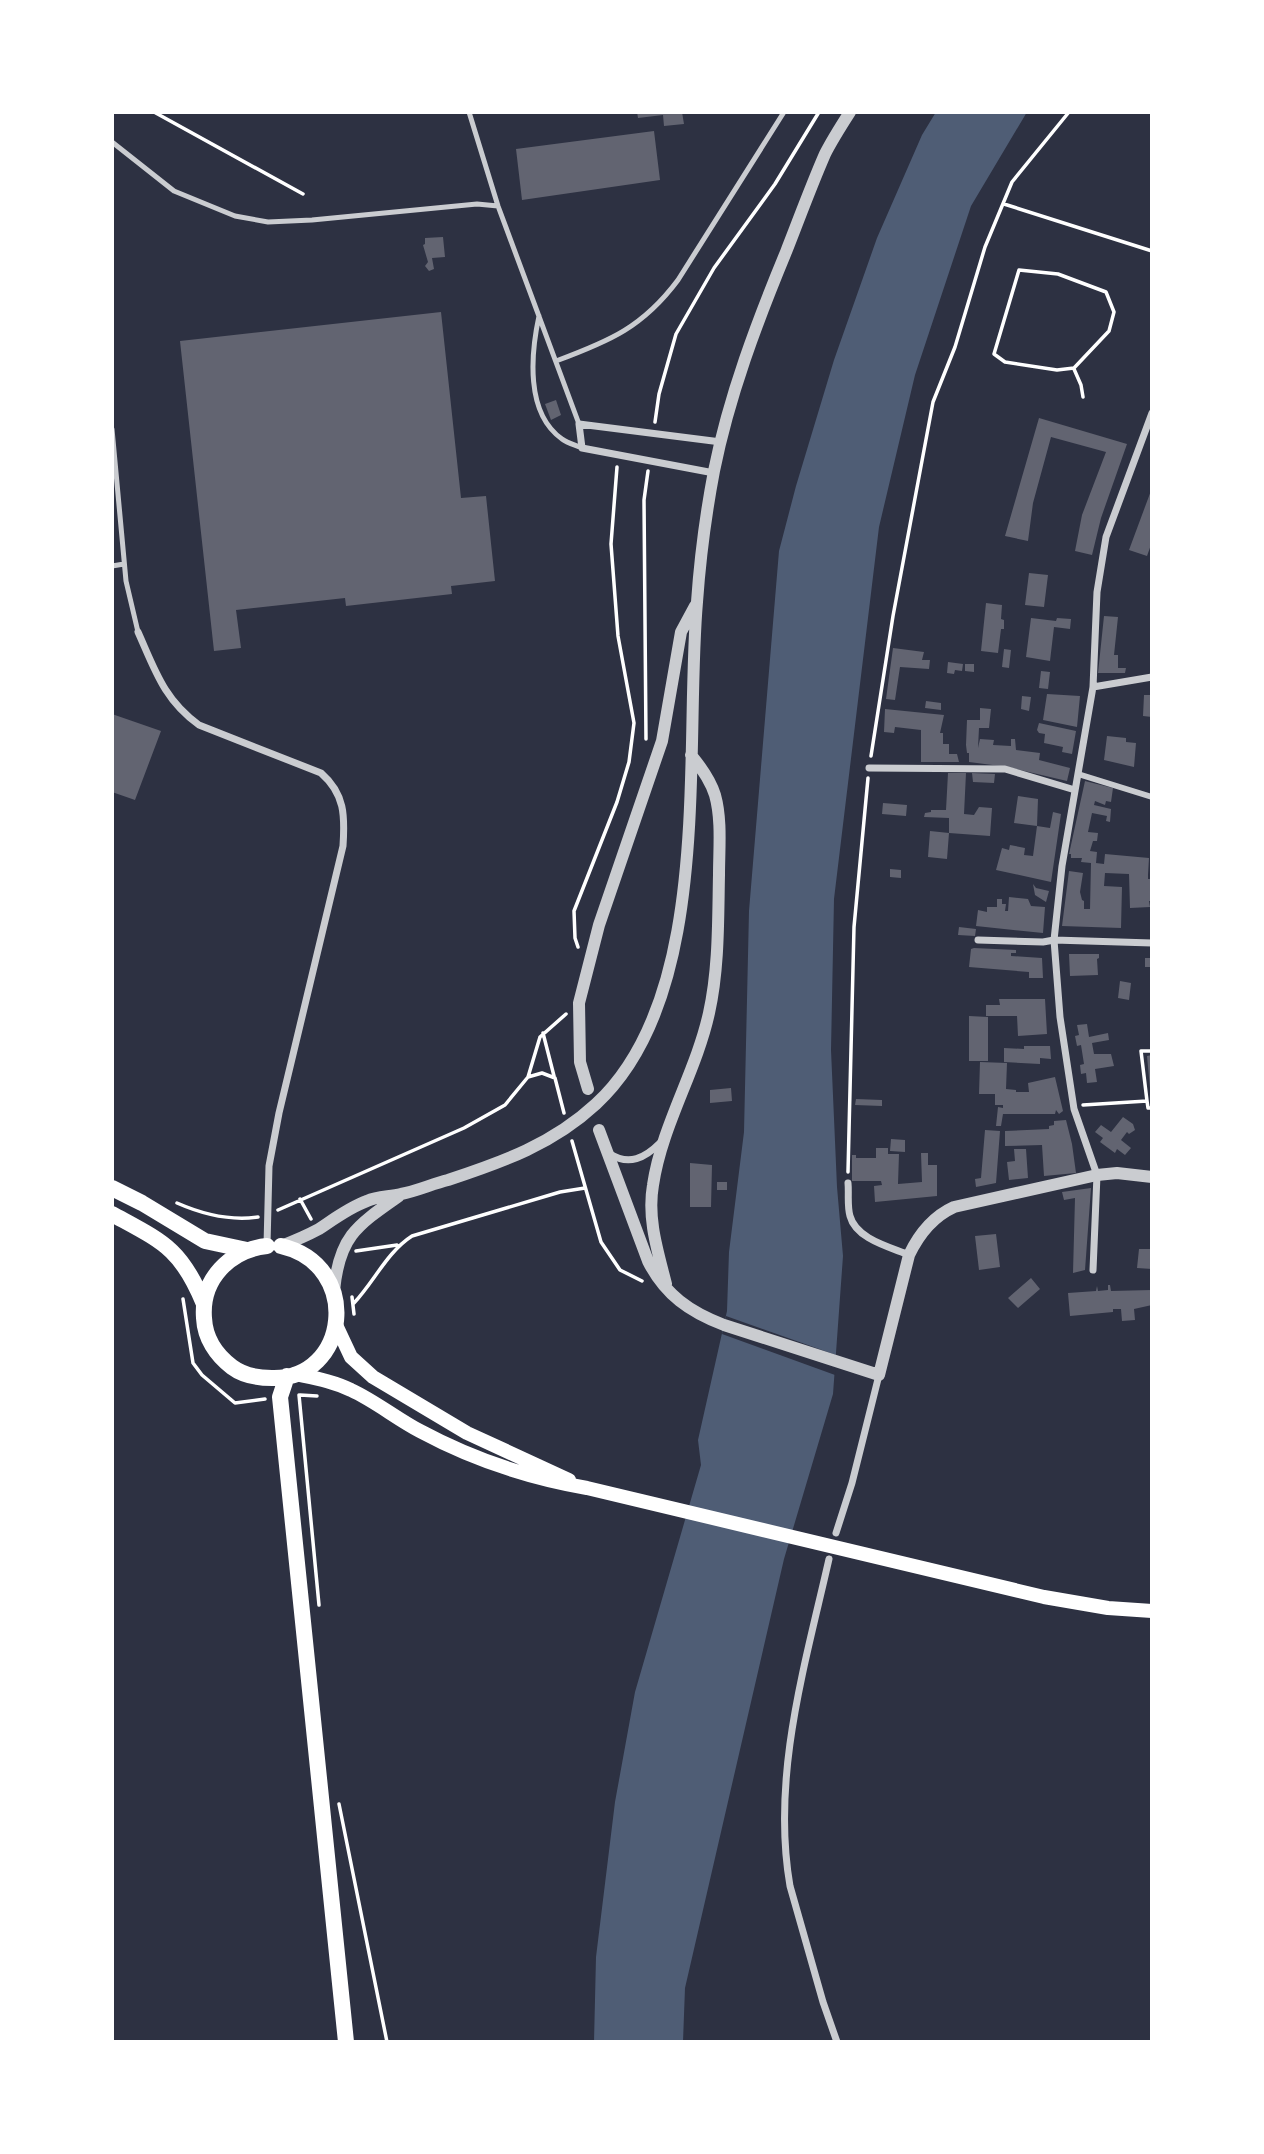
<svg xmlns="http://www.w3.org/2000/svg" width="1264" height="2154" viewBox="0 0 1264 2154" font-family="Figtree,sans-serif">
<rect width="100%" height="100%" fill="#2d3142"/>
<!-- water -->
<path fill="#4f5d75" d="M936,112H1027L971,206L915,375L879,527L834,899L831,1050L837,1187L843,1256L833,1394L784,1559L685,1988L683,2042H594L596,1957L615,1802L635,1692L701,1465L698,1440L727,1311L729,1252L744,1132L749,911L779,551L796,486L834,360L877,238L922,135Z"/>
<!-- pier -->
<path fill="#2d3142" d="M726,1316L836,1355L835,1375L722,1334Z"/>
<!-- building -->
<path fill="#626471" d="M637,112H682L684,124L664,126L663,115L638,118Z
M654,131L660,180L522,200L516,149Z
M443,237L445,257L432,258L434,269L429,271L425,266L428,262L423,245L425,244V238Z
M441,312L461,498L486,496L495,581L451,586L452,594L346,606L345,598L236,610L241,648L214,651L180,341Z
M556,400L561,415L551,420L545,404Z
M1039,418L1127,444L1101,518L1092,555L1075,551L1082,515L1106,452L1051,437L1033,503L1028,541L1005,536Z
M1152,488V542L1147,556L1129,550Z
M1029,573L1048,575L1044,607L1025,605Z
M986,603L1002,605L1001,619L1004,620V629H1001L998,653L981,651Z
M1104,616L1118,617L1114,655H1118V668H1126L1125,673H1098Z
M1031,618L1056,621L1057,618L1071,619L1070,629L1054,627L1050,661L1026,657Z
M893,648L924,652L922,660H930L929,669L900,667L895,700L886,699Z
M1004,649L1011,650L1009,668L1002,667Z
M948,662L963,664L962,671L955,670L954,674L947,673Z
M965,664H974V672L965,671Z
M1041,671L1050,672L1048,689L1039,688Z
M1047,694L1080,696L1077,727L1043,720Z
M1144,695H1152V717L1143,716Z
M1022,696L1031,697L1029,711L1021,709Z
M926,701L941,703V710L925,708Z
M980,708L991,709L989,728H979L978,748L980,739L994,740L993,745L1011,746V739H1015L1016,750L1040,753L1039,760L1070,768L1067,781L1008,767L969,762V753H967L966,745L967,720H980Z
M885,709L944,715L940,733H943V744H949V754H957L959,762H921V730L895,727L894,733L884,732Z
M112,714L161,731L135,800L112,792Z
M1039,723L1076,731L1072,754L1062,752L1063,747L1044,743L1045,734L1039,733L1037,730Z
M1107,736L1126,738V742L1136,743L1134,767L1104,760Z
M948,773H966L964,814L974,815L979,807L992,808L990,836L949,833L947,859L928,857L930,831L949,833V818L924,817L925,813L931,812V810H946Z
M972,773L995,774L994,783L973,782Z
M1085,781L1113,788L1111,802L1106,801L1105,805L1095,801L1094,805L1111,809L1110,822L1106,821L1107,816L1092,813L1088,832L1098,833L1097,841H1093L1090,851L1097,852L1096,863L1104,864L1105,854L1149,858L1148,875V879H1152V901H1149L1150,907L1130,908L1129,874L1105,873L1104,886L1122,887L1121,928L1062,926L1069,871L1083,873L1080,892L1082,900L1084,901V909H1090L1091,863L1081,862L1082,858H1071V854H1069Z
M1018,796L1038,799L1037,826L1014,823Z
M883,803L907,805L906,816L882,814Z
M1053,812L1061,814L1051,882L996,870L1002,848L1009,850L1010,845L1025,848L1024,855L1033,856L1037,826L1050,828Z
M890,869L901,870V878L890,877Z
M1033,884L1036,888L1049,891L1046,902L1035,895Z
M1009,897L1028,899L1031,906L1045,907L1043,933L976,926L978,910L987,912V907H997V899H1002V904H1006L1005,911H1008Z
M959,927L976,929L975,936L958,935Z
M974,948L1016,950V953H1011V956L1042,958L1043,978H1029V972L969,967L971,949Z
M1069,954H1099V958L1097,959L1098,975L1070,976Z
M1145,958H1152V967H1145Z
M1120,981L1131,983L1129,1000L1118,998Z
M999,999H1045L1047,1034L1018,1036L1017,1016H986V1005H1000Z
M969,1016L988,1017V1061H969Z
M1087,1024L1089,1037L1108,1033L1109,1040L1092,1043L1094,1054H1111L1114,1066L1095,1069L1097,1082L1087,1083L1086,1073L1081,1074L1080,1065L1084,1064L1081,1045L1077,1046L1075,1036L1079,1035L1077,1025Z
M1024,1046H1050L1051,1059L1040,1058V1064L1004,1062V1048L1024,1049Z
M1152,1055V1088H1150L1147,1056Z
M980,1062L1007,1063L1006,1089L1016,1090V1092H1029L1028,1083L1055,1077L1063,1111L1059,1114L1056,1110L1055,1114H1003L1001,1126H996L998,1107L1003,1108V1105H995V1094H979Z
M731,1088L732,1101L710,1103V1090Z
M856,1099L882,1100V1106L855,1105Z
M1123,1117L1133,1124L1135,1130L1129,1134L1127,1132L1121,1140L1131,1148L1125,1155L1117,1149L1115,1153L1100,1142L1103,1138L1095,1132L1101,1125L1111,1132Z
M1066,1120L1072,1144L1076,1173L1044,1176L1042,1145L1005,1146V1131L1049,1129V1126L1054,1125V1121Z
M985,1130L1000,1131L996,1183L976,1187L975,1179L981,1178Z
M891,1139L905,1140V1152L890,1151Z
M876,1148H888V1154H899L898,1184L922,1182L921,1153H928V1165H937V1196L875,1202L874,1186L882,1185L881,1181H852V1155H856V1158H876Z
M1014,1149H1026L1028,1178L1009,1180L1007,1162L1015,1161Z
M690,1163L712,1165L711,1207H690Z
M717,1182H727V1190H717Z
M1091,1188L1085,1270L1073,1273L1075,1198L1064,1200L1062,1192Z
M996,1234L1000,1267L979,1270L975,1236Z
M1139,1249H1152V1269L1137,1268Z
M1031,1278L1040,1289L1018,1308L1008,1298Z
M1108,1285H1110L1111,1291L1152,1290V1305L1134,1309L1135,1320L1122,1321L1121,1309H1113V1312L1070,1316L1068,1293L1096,1291L1097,1286L1098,1291L1108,1290Z"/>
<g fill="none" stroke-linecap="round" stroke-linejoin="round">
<!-- path -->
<path stroke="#fff" stroke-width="3.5" d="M154,112L303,194
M1004,204L1152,251
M1019,270L1058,274L1106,292L1114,312L1109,331L1074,368L1057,370L1005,362L994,354Z
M1074,369L1081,385L1083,397
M655,422L659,394L676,334L714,268L775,184L819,112
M646,739L644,500L648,471
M871,756L893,616L933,402L955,347L985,247L1012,182L1069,112
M578,947L575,938L574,911L617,802L629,762L634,723L618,636L611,544L617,467
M543,1033L554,1076
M528,1077L542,1073L555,1078L564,1113
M1147,1101L1148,1108H1152
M1083,1105L1147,1101L1141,1051H1152
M572,1141L601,1242L620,1270L642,1281
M848,1172L854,927L868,778
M300,1199L311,1219
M177,1203C202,1214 230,1221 258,1217
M278,1210L464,1128L505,1105L528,1077L540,1037L566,1014
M356,1251L397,1245
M352,1297L354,1314
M183,1299L193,1363L202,1375L235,1403L265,1399
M354,1303C374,1282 387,1252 412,1236L560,1192L585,1188
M299,1395L319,1605
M300,1395L317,1396
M339,1804L387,2042"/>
<!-- service -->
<path stroke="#caccd0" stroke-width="5" d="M469,112L498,206L579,424
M112,142L174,191L235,216L268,222L312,220L477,204L498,206
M539,316C531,353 525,413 562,439C567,443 575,445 582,448
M556,361C610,341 643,327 678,280L784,112
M112,429L126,581L138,632
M112,566L124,564"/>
<!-- pedestrian -->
<path stroke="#caccd0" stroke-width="6" d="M1078,774L1152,797"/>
<!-- minor -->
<path stroke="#caccd0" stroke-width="7" d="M714,473L582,448L579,424L721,442
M138,632C155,670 164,700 199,725L321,773C345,794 345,816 343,846L279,1113L269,1166L267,1245
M1093,687L1152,677
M869,768L1005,769L1075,790
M978,940L1043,942L1054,940L1152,943
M610,1154C629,1166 645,1158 660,1143
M848,1183C849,1193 847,1206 850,1216C856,1239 890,1247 909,1255
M1093,1270L1097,1175L1074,1109L1060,1017L1054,940L1062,866L1093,687L1097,592L1106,537L1152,413
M836,1533L852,1483L879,1375
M829,1559C805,1665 771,1777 790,1886L823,2002L837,2042"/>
<!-- tertiary -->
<path stroke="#caccd0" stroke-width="12" d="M588,1089L580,1062L579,1003L599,925L662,741L681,632L695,606
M599,1130L648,1261C665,1295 690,1312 724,1325L879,1375L909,1255C919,1234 932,1217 954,1207L1097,1175L1117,1173L1152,1177
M281,1246C294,1241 306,1236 319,1229C334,1219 350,1207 367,1201C378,1196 390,1197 401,1194C417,1191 432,1184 448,1180C503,1162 553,1144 596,1104C714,995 684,751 697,602C700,559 706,513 714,471C729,396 757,322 786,252C799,219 811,186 825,154C832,140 841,126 850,112
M666,1284C658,1252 647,1219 653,1185C662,1125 696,1072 709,1013C719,968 718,920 719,875C719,849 722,820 715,795C710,779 701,767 691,755
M334,1291C339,1237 356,1226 399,1196"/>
<!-- secondary -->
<path stroke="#fff" stroke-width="14" d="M336,1325L351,1357L373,1377L467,1433L569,1480
M295,1374C314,1378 333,1381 351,1390C375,1401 397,1419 420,1431C472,1459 529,1478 587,1488L1044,1597L1108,1608L1152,1611"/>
<!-- primary -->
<path stroke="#fff" stroke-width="16" d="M112,1188L142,1203L205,1241L247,1250
M112,1214C163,1242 181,1248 204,1304
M267,1246C230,1250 201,1279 204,1318C205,1338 216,1355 232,1367C244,1376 258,1378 272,1378C349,1380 363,1265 281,1246
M287,1376L280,1397L346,2042"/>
</g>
<!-- border -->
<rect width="1264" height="2154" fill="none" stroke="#ffffff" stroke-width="228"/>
</svg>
